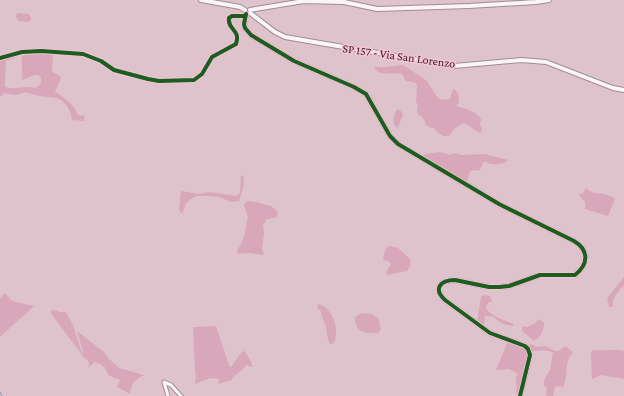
<svg xmlns="http://www.w3.org/2000/svg" width="624" height="396" viewBox="0 0 624 396" font-family="'Crimson Pro',serif">
<rect width="100%" height="100%" fill="#dec2cc"/>
<!-- green -->
<path fill="#d8a8ba" d="M17,13L28,14L31,17V20L29,22L19,21L16,17Z
M40,52L50,53L53,55L52,72L59,75L61,78L55,92C63,96 75,106 78,115L85,116L84,118L85,121L72,120L71,114L67,106L62,101L57,98L39,96L25,92L16,95L4,93L0,97V58L20,53L15,58L6,61L5,87C12,89 17,88 25,87C30,86 37,91 40,84C42,80 41,78 39,75H34L22,80V56L26,54Z
M402,65L405,66L427,81L435,94L441,100L450,99L453,89C459,91 459,96 459,102L456,106C465,109 475,110 481,119L480,125L482,128L481,133C473,131 469,124 463,123L454,129L449,136H443L435,130V128H430L426,125C424,120 423,116 418,115L417,110L418,106L416,101L417,87L416,83L413,82L406,81L402,74C392,71 379,78 374,67H384Z
M397,109L401,111L403,114L398,128L395,126C392,120 394,115 397,109Z
M440,152L451,155L454,153L462,155L485,154L508,160C502,166 490,165 484,161L480,170L470,171L467,181L471,184L469,185L422,157L425,154Z
M241,175L244,177L243,188L239,201L231,202L219,197L207,196H197L189,200L186,203L183,212L181,213L179,209L181,191L199,194L209,192L237,196L240,193Z
M586,188C593,196 606,191 615,199L608,216L585,209V202L579,195L580,193L583,194Z
M249,201L261,203L262,204L271,206L278,212L277,217L267,219L263,225L264,232L262,249L264,255L248,253L238,254L237,251C240,245 244,239 245,233C246,227 246,223 248,217L244,205L246,202Z
M389,246L398,248L410,259L411,265L407,271L387,275L386,272L391,264L388,261L383,260L385,250Z
M624,277V286C619,289 612,299 613,305L612,307H609L607,298Z
M5,293L12,301L34,306L0,337V298Z
M484,295L490,296L492,301L488,303L486,308C490,316 506,321 514,324L513,326C510,325 506,325 503,324C495,319 496,316 485,316L484,326L477,322L481,297Z
M318,304C333,307 341,332 333,344H330C327,338 327,333 326,327C325,321 321,319 321,311L317,308Z
M55,310L60,312H66L73,325L81,350L84,355L77,331L104,352L108,358L119,368L144,375C134,381 132,382 130,394L117,387L120,380L108,375C108,370 101,363 95,362L88,368L89,363L85,356L86,360L52,315L50,311Z
M362,313L372,314L378,318L381,329L378,333C365,333 355,333 355,317Z
M539,319L544,323C544,330 541,337 534,341L522,331V327L524,326L526,327L534,324Z
M216,326L230,368C235,363 238,353 245,351L253,366L251,367L246,365L244,368L232,378V380L218,384L219,379L210,378L195,384L196,375L195,371L193,327Z
M508,341C513,343 519,344 523,347C533,355 524,373 521,382L519,381L521,384L518,393H516C518,386 514,380 517,374L519,379L517,373L509,369L496,370Z
M531,344L538,347L546,346C555,351 557,354 565,346L573,352C563,363 569,377 563,387L556,386L555,387L553,396H546L547,389L544,385V381L546,376L550,370L553,353C549,349 537,350 531,352L527,346Z
M595,350C604,351 617,349 624,351V379L601,375L592,379L591,354L592,351Z"/>
<g fill="none" stroke-linecap="round" stroke-linejoin="round">
<!-- stream -->
<path stroke="#719dbd" stroke-width="1" d="M0,392L2,396"/>
<defs>
<path id="street" d="M0,58L22,52L41,51L83,54L101,61L114,70L148,79L159,81L194,80L202,74L212,57L236,44C241,29 227,30 229,18L232,16H245
M164,382L171,385L181,396
M164,382L168,396"/>
<path id="secondary" d="M201,0L240,7L245,10
M250,10L304,1L344,2L377,9L469,6L536,2L549,0
M250,13L275,32L285,37L454,66L521,60L546,62L613,88L624,90
M246,14L244,24L245,28L251,35L294,61L354,87L366,94L390,136L398,144L499,204L574,241C589,250 589,264 575,275H540L509,286L499,287H489L455,280C440,280 433,289 445,300L490,333L525,346L528,349L530,355L520,396"/>
</defs>
<!-- street casing -->
<use href="#street" stroke="#a18c94" stroke-width="5"/>
<!-- secondary casing -->
<use href="#secondary" stroke="#a18c94" stroke-width="6"/>
<!-- street -->
<use href="#street" stroke="#faf6f7" stroke-width="3"/>
<!-- secondary -->
<use href="#secondary" stroke="#faf6f7" stroke-width="4"/>
<defs>
<path id="cycleway" d="M246,14L244,24L245,28L251,35L294,61L354,87L366,94L390,136L398,144L499,204L574,241C589,250 589,264 575,275H540L509,286L499,287H489L455,280C440,280 433,289 445,300L490,333L525,346L528,349L530,355L520,396
M0,58L22,52L41,51L83,54L101,61L114,70L148,79L159,81L194,80L202,74L212,57L236,44C241,29 227,30 229,18L232,16H245"/>
</defs>
<!-- cycleway casing -->
<use href="#cycleway" stroke="#f6c4d6" stroke-width="6"/>
<!-- cycleway -->
<use href="#cycleway" stroke="#1b5e20" stroke-width="4"/>
</g>
<g text-anchor="middle" stroke-width="3.5" stroke-linejoin="round" paint-order="stroke">
<!-- street labels -->
<g font-size="12" fill="#36232a" stroke="#f6c4d6">
<text transform="translate(399 56) rotate(8)" y="4">SP 157 - Via San Lorenzo</text>
</g>
</g>
</svg>
